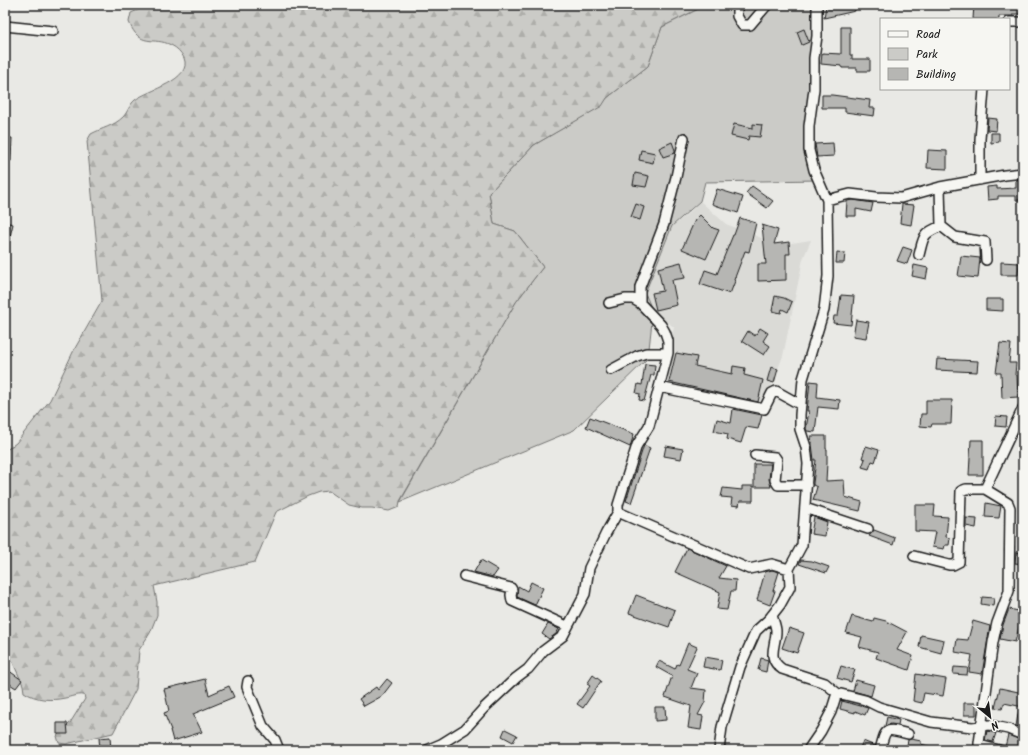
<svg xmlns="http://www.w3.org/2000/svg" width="1028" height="755" viewBox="0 0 1028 755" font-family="Kalam,sans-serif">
<defs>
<pattern id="forest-firs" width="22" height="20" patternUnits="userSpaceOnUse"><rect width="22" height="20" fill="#cbcbc7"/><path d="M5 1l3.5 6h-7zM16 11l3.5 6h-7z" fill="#aeaeaa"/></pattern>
</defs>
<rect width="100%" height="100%" fill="#e9e9e5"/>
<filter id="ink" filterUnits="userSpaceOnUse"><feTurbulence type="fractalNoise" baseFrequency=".025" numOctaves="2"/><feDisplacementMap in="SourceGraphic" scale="8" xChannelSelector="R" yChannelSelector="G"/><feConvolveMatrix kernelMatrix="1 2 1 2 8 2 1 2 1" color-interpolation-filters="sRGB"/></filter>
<g filter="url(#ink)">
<!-- built -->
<path fill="#dadad6" d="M700,201L726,224L779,245L811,240L803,259L783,356L763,407L662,386L674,327L653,312L645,293L672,226L689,213Z"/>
<!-- green -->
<path fill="#cbcbc7" stroke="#747472" d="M706,5H814L809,150L818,180L705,182L700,201L672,226L645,293L653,312L648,358L574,430L400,502L516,302L543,267L515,231L494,224L489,193L534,145L601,106L607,98L648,66L662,27Z"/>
<!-- forest -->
<path fill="url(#forest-firs)" stroke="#747472" d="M149,5H706L662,27L648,66L607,98L602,106L534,145L489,193L494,224L515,231L543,267L516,302L400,501L399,507L389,511L372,508H362L349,505L329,491L319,492L308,496L276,512L255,562L154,586L157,602V615L150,633L139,650L136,689L113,733L66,744L59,743L57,736L70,723L85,699L84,695C77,694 71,697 65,698C51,701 36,700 24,692L23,685L5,645V451L16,443L50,400L74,350L102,301L87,141L91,134C102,128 114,126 123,117C128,112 129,105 135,100C148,90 193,80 184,58C181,52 177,48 171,45C153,36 140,49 129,22L131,13Z"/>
<!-- building -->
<path fill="#b6b6b3" stroke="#1c1c1c" d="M826,5H854L855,11L824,18Z
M974,5H985V7L1002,8V5H1023V14H1013V16H999V19H973Z
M841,27H850V55H852V59H870V71H857V68H842V66L821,64L822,53L841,54Z
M804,29L809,42L802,45L797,32Z
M822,95H832L870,100L869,108H875L874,116L845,112V108H822Z
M988,118L997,119L996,131L987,130Z
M734,124L753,128V124L762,125L760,137L749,136L748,140L731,136Z
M991,133H999V142L991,143Z
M5,138H12L11,161H5Z
M672,142L675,150V153L663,157L659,148Z
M833,143L834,156L817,157L815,144Z
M641,150L655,153L653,163L639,160Z
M928,150L947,151V169L927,168Z
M635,173L649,176L646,187L633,185Z
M1023,179V200H1016V196H998V199L988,200L987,187L997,186V189L1016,188V180Z
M752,186L773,201L767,208L746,193Z
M717,189L743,197L738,213L712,204Z
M853,200L873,203L871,212L856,209V216H846L847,201Z
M636,204L644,207L640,220L631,217Z
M902,204L914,205L911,225L900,223Z
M700,215L713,228L719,230L706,259L682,249L695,220Z
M740,218L756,223L749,252L745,251L734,280L735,281L730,294L700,284L705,270L717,274L733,235H734Z
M5,222L13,224L8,245H5Z
M762,225L778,230L774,244L789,242L790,254H786V280L758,281V264H766Z
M903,247L912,250L907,264L897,261Z
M837,252L845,253L844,263H836Z
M961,256L980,258L978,278L958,276Z
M681,262L685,278L672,280L677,305L656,310L652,293L663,291L658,268Z
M1001,262L1019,263L1018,275H1001Z
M914,265L928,268L926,279L912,276Z
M841,295L854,296L851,325L833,323L834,316H838Z
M775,296L784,298L792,302L788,312L782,309L781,313L772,311Z
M986,299H1003V311L986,310Z
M856,320L869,322L866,338L853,336Z
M760,328L768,333L763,341L770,346L764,355L742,341L748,331L755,336Z
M1000,343L1011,344L1009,363H1016L1015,375H1017L1018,397L1002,398L1001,373H996Z
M676,353L697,357L695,366L732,374L733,366L745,368L744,375L763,380L758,402L669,382Z
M937,359L978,361L977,372L936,370Z
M645,364L655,365L654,375H651L644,401L639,400L640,394L636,393L638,384L642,385Z
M771,367L778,369L774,383L767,381Z
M810,381L818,382L817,397L840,400L839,409L818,407L815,432L807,431L806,429L809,411H807Z
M926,400H952L951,424H932L931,427L920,426L921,414H926Z
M733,409L762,415L758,429L746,427L741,443L727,439L728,434L714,431L717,419L731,423Z
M996,416L1007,417L1006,427L995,426Z
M590,417L634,434L630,447L586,427Z
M811,436H826V449H827V463L826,481L844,480L845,497L862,502L860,511L813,500L817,487L813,485V483L816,460H814Z
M971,440H983V475H969Z
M644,445L650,448L631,503L626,501Z
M666,446L683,449L681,459L664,456Z
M866,446L879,450L875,462L872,461L869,469L862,467L865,459L862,458Z
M754,464H771L769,479L771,487H754Z
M742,486H753V501H740L739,506L731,505L732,498L721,497L723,488L742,490Z
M986,503L1001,506L999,518L985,517Z
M915,505H935L934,516L948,517L946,537L950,538L949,545H945L944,549L932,547L935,532L915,531Z
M814,517L827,522L825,536L811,534Z
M966,518L977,519L976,528L966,526Z
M874,530L895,538L893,545L869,536Z
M687,548L726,566L719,578L736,580L735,591H731L727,610L717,609L720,592L675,572Z
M1016,552L1023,553V564L1015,563Z
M481,560L498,570L493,577L474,572Z
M801,560L812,561L829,567L826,573L799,564Z
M772,570L779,572L773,591H775L770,605L757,600L765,572Z
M531,582L543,588L535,605L517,597V595L518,586L527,591Z
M636,595L675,610L669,627L629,613Z
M982,597L994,598L993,606L981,604Z
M1009,609L1023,612L1015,642L1000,639L1003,625Z
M852,616L873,622L874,618L886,621L907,632L897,650L913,656L909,670L876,658L878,652L859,647L862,637L846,633Z
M973,621L990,626L982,674L969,672L972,655L955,652L957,639L968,640Z
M548,624L559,629L556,634L549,639L542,634Z
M789,628L804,633L797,653L782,648Z
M921,635L944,640L941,653L919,647Z
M688,643L697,647L687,669L697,673L691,688L706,690L705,702L698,715L703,716L701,730L688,728L691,706L665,697L672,676L656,667L659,661L675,669L677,664L679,665Z
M705,657L722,660L720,670L703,667Z
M761,658L768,660L766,672L758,670Z
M841,666L855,670L851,682L837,678Z
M954,667L968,668L967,675L953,674Z
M5,668L22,680L16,688L5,681Z
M916,674L946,679L943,696L924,693L922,703L913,701Z
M593,675L601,681L583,708L577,704L590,686L587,684Z
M205,679L209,695L229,686L234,697L193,714L202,732L173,741L170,730H171L164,713L169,711L164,689Z
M387,679L392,683L382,696L364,706L359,699L376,687L378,690Z
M856,680L874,685L871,696L853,691Z
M1000,688L1023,693V707L1004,703L1002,709L995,708Z
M842,701L868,708L865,715L855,711V713L840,709Z
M964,703H976V715H964Z
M655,707H665L666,720L655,721Z
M1019,709H1023V729L1016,726Z
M887,717L899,720L898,725L891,724L885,726Z
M57,723H67L68,734H57Z
M505,729L517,735L513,742L502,736Z
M987,731L996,733L993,742L985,740Z
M1008,735L1023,741V750L1005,747Z
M110,737L111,750H100L99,738Z
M911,739L921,741V744L935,748V750H906L908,740Z
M863,741L875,746L874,750H859Z"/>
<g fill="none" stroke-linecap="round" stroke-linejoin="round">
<defs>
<path id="minor" d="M737,5V16L742,25H750L767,5
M1009,22H1019
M5,26L53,31
M980,180V139L984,89
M940,187L941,226L955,237L985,242L986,260
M827,200L850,194L876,197L901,198L940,187L1005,175L1023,173
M919,255C924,236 922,234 941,226
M609,303L625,299H633L640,303L661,325L665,332L668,341V353L649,426L637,445L618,505V512L749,569L772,564L789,569
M640,303V287L664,224L676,177L684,138
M611,370L637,356L646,353H668
M659,387L764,409L772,393L776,391L801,405
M755,455L775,457L777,460L775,480L778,485H807
M805,508L868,529
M914,556L949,565H953L959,562L961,491L966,489H985
M464,576L511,588L512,590L511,595L512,601L567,626
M772,615C773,620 776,626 776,631C776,646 766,658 782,669L825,683L837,693
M248,681L247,687L263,726L275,740L279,750
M427,750L441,744L465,729L484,708L516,678L528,669L543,651L563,636L585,594L589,568L606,533L618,512
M719,750L722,727L740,667L756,631L769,619L780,605L790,587L789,569L802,545L808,464L806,447L800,429V415L803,379L824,310L828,276L827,200L814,170L809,150V126L814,89V58L817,36V5
M808,750L821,731L831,712L837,693L865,700L879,707L931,722L972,727L989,725L1008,729L1023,735
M880,750C886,727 885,728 908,734
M999,750L979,745V743L993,642L997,623L1009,591L1010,508L1008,503L985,489L1023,408"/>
</defs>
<!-- minor casing -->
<use href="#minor" stroke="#1c1c1c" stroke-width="12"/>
<!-- minor -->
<use href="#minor" stroke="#f6f6f2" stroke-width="9"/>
</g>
</g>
<!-- margin -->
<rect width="1028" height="755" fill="none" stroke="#f6f6f2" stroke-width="20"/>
<rect x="10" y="10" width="1008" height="735" fill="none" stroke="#1c1c1c" stroke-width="1.5" filter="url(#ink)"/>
<!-- legend -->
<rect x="880" y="18" width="130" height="72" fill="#f6f6f2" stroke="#9f9f9c"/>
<rect x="888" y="31" width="20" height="6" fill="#f6f6f2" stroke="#9f9f9c"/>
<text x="916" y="38" font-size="12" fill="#1c1c1c">Road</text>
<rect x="888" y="48" width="20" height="12" fill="#cbcbc7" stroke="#9f9f9c"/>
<text x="916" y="58" font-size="12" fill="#1c1c1c">Park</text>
<rect x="888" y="68" width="20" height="12" fill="#b6b6b3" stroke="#9f9f9c"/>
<text x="916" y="78" font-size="12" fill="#1c1c1c">Building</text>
<!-- north arrow -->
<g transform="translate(990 717) rotate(151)" stroke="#f6f6f2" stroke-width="3" paint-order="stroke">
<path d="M0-3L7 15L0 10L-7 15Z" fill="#1c1c1c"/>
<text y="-6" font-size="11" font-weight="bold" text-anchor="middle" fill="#1c1c1c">N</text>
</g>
</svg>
